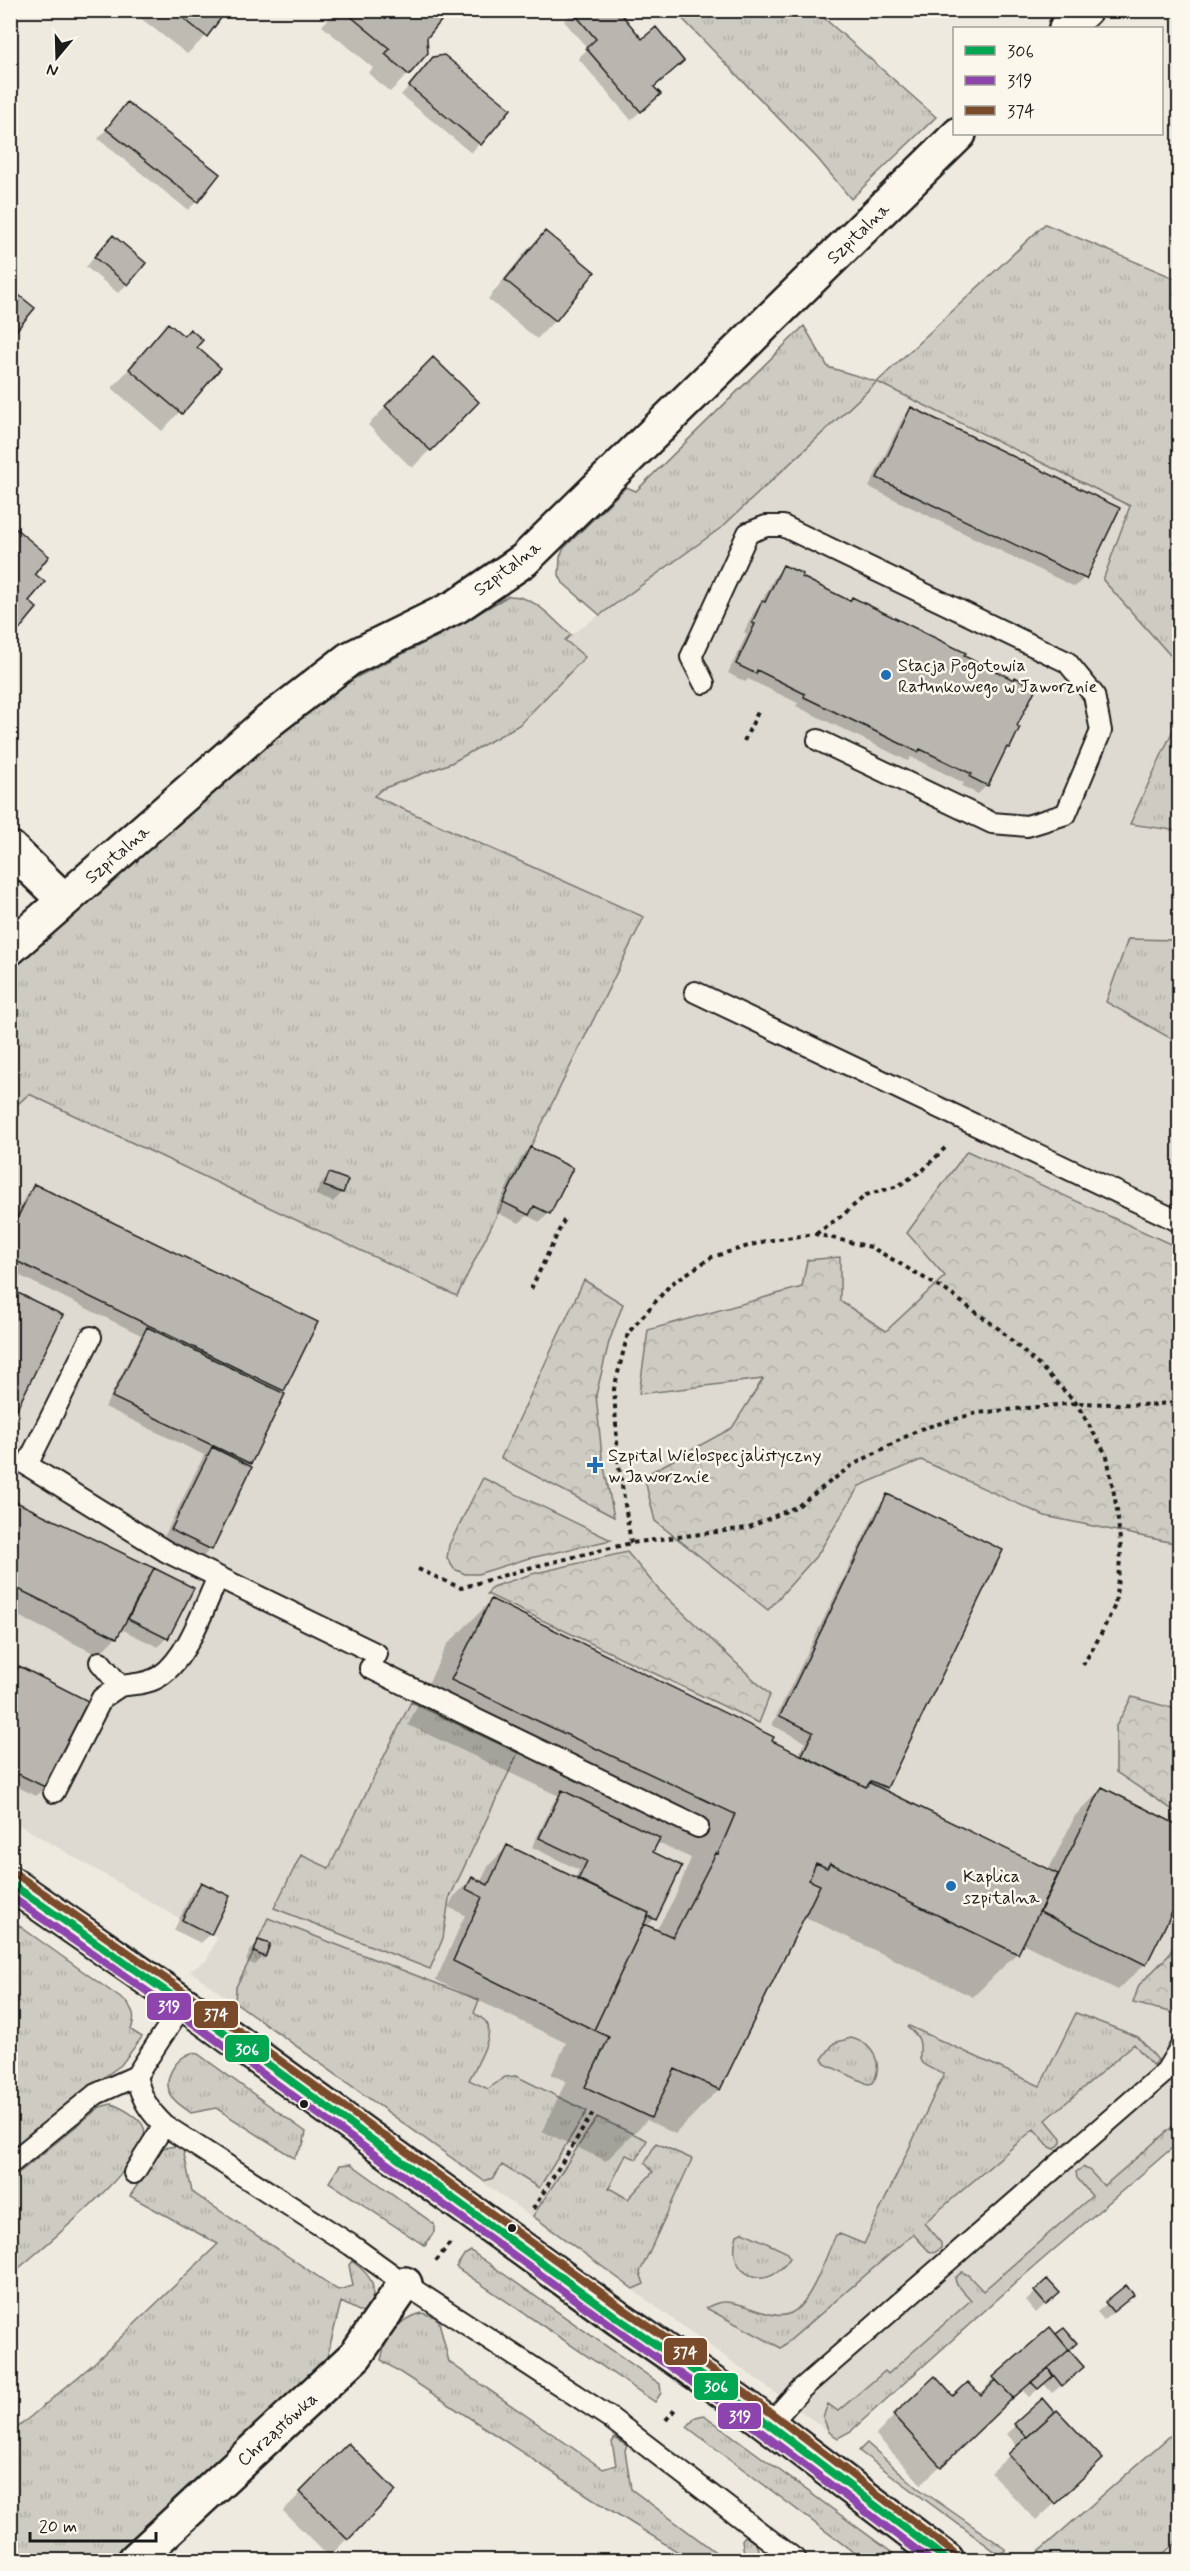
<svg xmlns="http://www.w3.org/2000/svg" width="1190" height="2571" viewBox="0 0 1190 2571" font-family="Mynerve,sans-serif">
<defs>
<pattern id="grass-tufts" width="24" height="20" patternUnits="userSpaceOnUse" patternTransform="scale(1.5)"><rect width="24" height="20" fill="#ceccc2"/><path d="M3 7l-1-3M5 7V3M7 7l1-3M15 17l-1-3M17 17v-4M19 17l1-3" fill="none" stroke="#b0afa6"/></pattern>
<pattern id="forest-crowns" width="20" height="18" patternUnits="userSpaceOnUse" patternTransform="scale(1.5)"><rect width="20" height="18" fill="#ceccc2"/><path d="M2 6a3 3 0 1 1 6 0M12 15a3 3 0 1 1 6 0" fill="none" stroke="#b0afa6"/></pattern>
</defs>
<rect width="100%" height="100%" fill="#eeeadf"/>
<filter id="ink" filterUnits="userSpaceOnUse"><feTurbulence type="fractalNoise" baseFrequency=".0167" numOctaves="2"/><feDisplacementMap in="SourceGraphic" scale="12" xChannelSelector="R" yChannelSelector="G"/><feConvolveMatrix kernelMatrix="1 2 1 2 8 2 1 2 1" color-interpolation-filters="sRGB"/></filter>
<g filter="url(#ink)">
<!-- built -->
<path fill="#dedad1" d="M1045,224L1179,280V2142L1021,2278L851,2431L838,2438L190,1971L207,1960L217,1938L182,1920L11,1820L10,1110L518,673L722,527Z"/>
<!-- grass -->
<path fill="url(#grass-tufts)" stroke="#75746f" stroke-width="1.5" d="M675,11H816L936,117L851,199L818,159Z
M1045,224L1179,280V665L1103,580L1130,506L877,382L722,527L600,615L563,583L559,575L560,557L564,548L626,487L636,491L804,326L828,367L877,382Z
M508,596C535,595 552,619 571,635L565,640L585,657L519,725L451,763L382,789L374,796L644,917L457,1296L29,1094L11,1110L10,971L274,736L353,679L454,628Z
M1179,717V831L1130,824Z
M1128,939L1179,940V1043L1106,1002Z
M411,1702L518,1753L449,1899L443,1938L430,1969L274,1908L301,1855L329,1868Z
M268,1918L479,2000L474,2013C478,2016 483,2018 486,2022C496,2034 475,2068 469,2080L488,2089L505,2077L516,2076L587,2111L539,2188L502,2165L493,2178L484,2181L235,2002L236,1987L254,1952L266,1956L270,1944L258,1940Z
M11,1920L126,2002C135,2012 135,2018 131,2030L142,2037L121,2065L65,2105L11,2151Z
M1076,2013L1138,2037L1158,2060L1152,2065L1134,2044L1046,2120L1061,2138V2143L1055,2149L1050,2147L1034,2129L924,2223L941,2243V2248L934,2253L929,2251L913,2234L781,2348L706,2308C712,2305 717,2302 724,2302C749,2300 780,2331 801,2305C817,2286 825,2257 836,2235L840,2234L864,2244L944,2074C938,2071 927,2068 922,2063C915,2056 929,2041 908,2028L909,2026L1040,2086Z
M851,2038C873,2043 884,2063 873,2083L868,2084L825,2064L822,2059L834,2043Z
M191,2053L198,2054L306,2132L303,2145L294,2158L216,2108L191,2113C185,2108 177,2104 172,2097C161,2080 175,2059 191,2053Z
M111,2104C121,2107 141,2118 144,2128C154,2160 35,2253 11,2275L10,2180L100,2107Z
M597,2117L647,2140L637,2159L626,2155L609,2188L628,2199L653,2172L645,2163L656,2143L692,2159L640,2272L644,2284L633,2289L533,2216Z
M1179,2121V2142L1021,2278L851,2431L838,2438L829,2432L823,2417L828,2404L838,2411L885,2371L888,2374L971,2300L956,2283L955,2278L962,2272L968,2275L983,2291L1092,2196L1077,2178L1076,2172L1083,2167L1089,2170L1104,2186Z
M176,2146L183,2149L192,2192L338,2290L353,2286L349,2265L352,2261C375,2278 378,2288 367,2315L341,2302L327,2357L319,2377L117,2560H11V2433L91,2366L218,2244L130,2196L159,2152L163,2148Z
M351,2164L434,2224V2232L425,2246L329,2182L340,2165Z
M743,2232L786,2252L790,2258C767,2294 724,2275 737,2235Z
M471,2251L660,2384L661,2393L655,2402L456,2267L464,2255Z
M422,2313L438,2318L449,2362L603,2469L616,2465L612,2442L615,2438L627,2446L625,2450L631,2489L726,2560H691L601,2504L381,2360C385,2338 398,2318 422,2313Z
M704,2415L902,2560H864L687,2427L696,2417Z
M1179,2428V2540L1156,2560H1029Z
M867,2443L918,2488L1006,2549L1000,2555L859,2451Z
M745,2536L756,2544L762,2560H743H745L742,2540Z"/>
<!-- forest -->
<path fill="url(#forest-crowns)" stroke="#75746f" stroke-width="1.5" d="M967,1151L1179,1248V1544L1045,1516L921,1460L859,1486L818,1554L768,1610L655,1521L644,1476L732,1428L763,1379L639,1394L648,1330L802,1287L807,1260L840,1257V1301L886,1331L945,1276L907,1233Z
M584,1280L623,1304L609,1342L596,1395L602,1457L614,1517L501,1458Z
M483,1478L611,1540L526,1559L478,1574H465L454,1569L447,1558L449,1545Z
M627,1552L659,1590L770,1695L759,1723L487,1594L492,1587L532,1574Z
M1132,1697L1179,1710V1814L1116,1772V1726Z
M1179,1933V2014L1133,2003L1139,1985L1169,1955Z"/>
<!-- shadow -->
<path fill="#0003" fill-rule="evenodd" d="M144,10H225L206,36L187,54L139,17Z
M336,10H448L426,38L408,74L390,92L368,73L373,68L322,26Z
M575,10H616L653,87L650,103L631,120L578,58L588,49L564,21Z
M433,58L509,109L471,153L401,95Z
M128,104L197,201L188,210L98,139Z
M545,233L593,272L555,320L537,339L488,299L526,251Z
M104,246L127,284L118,293L86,267Z
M168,325L219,368L162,431L112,388Z
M415,377L477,402L412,468L368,425Z
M911,409L1084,578L1075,587L869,487L903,418Z
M10,526L32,574L27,602L17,630L10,637Z
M784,567L800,578L962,657L1018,728L1009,748L1001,755L987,785L978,794L962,786L964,783L911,757L908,761L796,706L798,703L748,679L745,682L728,673L747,634L744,632L754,612L760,605L775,576Z
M530,1149L549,1213L540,1222L527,1216L519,1223L495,1212L521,1158Z
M329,1175L346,1181L342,1193L333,1202L316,1195L320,1184Z
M34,1186L282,1390L280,1393L283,1394L247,1466L210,1549L202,1558L163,1539L204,1455L105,1407L141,1335L10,1271V1226L26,1195Z
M888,1496L1001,1551L882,1791L1048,1871L1075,1816L1102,1789L1145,1964L1118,1990L1022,1943L1017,1953L973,1997L803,1916L719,2089L675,2134L647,2120L606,2161L542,2131L566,2081L551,2075L566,2043L436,1980L465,1915L448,1907L454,1897L472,1878L480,1883L489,1865L507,1847L575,1879L579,1870L532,1847L554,1801L559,1796L408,1725L447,1645L491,1601L798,1755L805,1742L772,1725L879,1505ZM656,1842L691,1858L676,1895L656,1931L647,1926L654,1919L651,1853Z
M10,1500L191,1588L166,1638L158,1647L121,1629L116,1637L98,1655L10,1612Z
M20,1668L88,1702L45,1787L36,1796L10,1783V1677Z
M201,1883L210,1934L201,1943L174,1930L192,1892Z
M259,1942L264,1956L255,1965L246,1961L250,1951Z
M1047,2281L1049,2301L1036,2313L1026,2301Z
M1126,2287L1124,2303L1104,2320L1097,2312Z
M1064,2330L1075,2343L1067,2351L1073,2376L1052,2393L1044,2384L1029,2397L1022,2390L921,2484L876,2435L894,2416L953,2398L981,2397L988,2390L986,2387L994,2378Z
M1043,2401L1083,2477L1036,2521L991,2473L1018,2447L1007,2434Z
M348,2445L394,2491L329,2557L283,2511Z"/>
<!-- building -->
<path fill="#b9b6af" stroke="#1c1c1c" stroke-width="1.5" d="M173,10H227L207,37Z
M343,10H450L427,38L428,53L409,75L385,54L390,49Z
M618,10L642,39L656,27L684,61L654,87L661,94L641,112L586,48L596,39L572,11Z
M444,55L511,109L481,145L409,86L433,57Z
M127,102L220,174L198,202L106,129Z
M545,231L595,272L556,321L505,280Z
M113,235L146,263L128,285L94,257Z
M10,288L35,308L10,338Z
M168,323L184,336L190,329L203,340L197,347L221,368L182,414L129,369Z
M433,357L479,402L431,451L385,406Z
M911,407L1120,508L1086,579L877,478Z
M10,524L49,556L35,574L45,582L29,601L37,608L18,631L10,625Z
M783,565L803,574L802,577L850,601L852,597L966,653L964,656L1014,680L1015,677L1036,688L1017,726L1020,727L1010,748L1007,747L988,786L970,777L972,774L920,749L918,752L804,697L805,694L757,670L756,674L736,664L755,624L752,623L762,601L765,602Z
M530,1147L573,1168L550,1214L534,1206L529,1215L503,1202Z
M329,1173L348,1180L343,1193L324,1186Z
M34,1184L318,1322L284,1391L10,1258V1233Z
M10,1289L63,1315L13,1417L10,1416Z
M147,1327L285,1394L251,1464L112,1397Z
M212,1447L252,1467L212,1550L171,1530Z
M887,1494L1003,1550L887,1788L871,1781L866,1787L802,1755L813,1732L780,1716Z
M10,1499L154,1568L117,1638L10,1585Z
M154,1568L194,1588L168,1639L128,1619Z
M491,1599L774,1737L772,1741L866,1787L870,1783L1058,1874L1018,1954L830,1863L827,1868L816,1863L809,1880L820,1885L720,2090L675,2069L651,2118L585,2087L609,2037L594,2030L644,1924L673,1937L716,1853L718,1854L735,1814L451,1680Z
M19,1666L90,1702L47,1788L10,1770V1684Z
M1102,1787L1180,1826V1896L1146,1965L1040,1912Z
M562,1790L660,1838L653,1852L682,1866L656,1920L648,1916L649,1913L578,1880L587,1861L539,1838Z
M507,1845L649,1913L594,2030L453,1961L482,1897L466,1889L472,1877L488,1885Z
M201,1882L230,1896L211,1935L182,1920Z
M258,1940L270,1944L265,1957L254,1952Z
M1047,2279L1060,2293L1046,2305L1034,2291Z
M1126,2285L1134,2295L1113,2312L1105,2302Z
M1050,2327L1069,2350L1013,2398L993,2377Z
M1064,2328L1077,2343L1069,2350L1056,2334Z
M1069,2350L1084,2367L1062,2386L1048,2368Z
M1048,2368L1053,2376L1038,2389L1031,2382Z
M935,2376L953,2396L968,2382L981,2395L996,2380L1013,2398L941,2467L893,2415Z
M1043,2398L1055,2412L1027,2437L1014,2424Z
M1057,2410L1103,2459L1055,2504L1008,2454Z
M348,2443L396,2491L348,2540L300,2492Z"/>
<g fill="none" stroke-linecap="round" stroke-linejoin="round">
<defs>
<path id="service" d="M704,683L691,657L748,533L766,526H783L1067,662L1094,695L1101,731L1066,814L1027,826L992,823L818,740
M695,992L1180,1222
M91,1337L27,1465L167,1552L377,1654
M100,1662L120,1686C133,1684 149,1684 160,1676C188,1657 204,1607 218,1577
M370,1668L698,1827
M54,1792L102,1698L120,1686
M183,2004L136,2076C141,2097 148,2110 164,2125L351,2245L405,2284L609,2417L796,2560
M10,2164L96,2094L136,2076
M134,2173L164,2125
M769,2425L800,2390L1166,2071L1180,2048"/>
<path id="minor" d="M1066,28L1085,10
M10,848L64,900
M10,948L269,721L349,659L457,606L524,560L959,134
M135,2560L356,2355L405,2284"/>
<path id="tertiary" d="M10,1883L200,2015L619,2319L739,2402L947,2560"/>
</defs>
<!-- service casing -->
<use href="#service" stroke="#1c1c1c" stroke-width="24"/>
<!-- minor casing -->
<use href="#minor" stroke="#1c1c1c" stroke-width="38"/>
<!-- tertiary casing -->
<use href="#tertiary" stroke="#1c1c1c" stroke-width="38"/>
<!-- path -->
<path stroke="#1c1c1c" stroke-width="4" stroke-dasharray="4.5 4.5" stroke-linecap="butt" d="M744,741L759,710
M816,1234L844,1214L866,1195L898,1186L923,1170L947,1146
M531,1289L566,1216
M631,1543L618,1460L614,1389L628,1333L671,1284L712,1257L765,1241L815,1234L871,1247L945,1290L999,1329L1046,1372L1076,1403L1107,1456L1117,1510L1121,1551L1115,1605L1100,1636L1083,1665
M418,1569L461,1588L529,1568L631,1543L747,1528L798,1506L851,1466L920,1429L977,1413L1076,1403L1153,1405L1180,1401
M533,2209L594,2111
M436,2261L450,2243
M666,2420L677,2407
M985,2554L994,2560"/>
<!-- service -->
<use href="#service" stroke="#fbf7ec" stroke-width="20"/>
<!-- minor -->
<use href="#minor" stroke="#fbf7ec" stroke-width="33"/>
<!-- tertiary -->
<use href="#tertiary" stroke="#fbf7ec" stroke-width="33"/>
<defs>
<path id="bus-1" d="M10,1883L200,2015L619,2319L739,2402L947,2560"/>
<path id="bus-2" d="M10,1896L194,2024L613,2327L733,2411L930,2560"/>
<path id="bus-3" d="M16,1874L206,2007L625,2310L745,2393L953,2552"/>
</defs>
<!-- bus-1 casing -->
<use href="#bus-1" stroke="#fbf7ec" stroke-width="12"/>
<!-- bus-2 casing -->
<use href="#bus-2" stroke="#fbf7ec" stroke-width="12"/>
<!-- bus-3 casing -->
<use href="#bus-3" stroke="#fbf7ec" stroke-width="12"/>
<!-- bus-1 -->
<use href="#bus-1" stroke="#00a651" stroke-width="8"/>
<!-- bus-2 -->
<use href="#bus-2" stroke="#8e44ad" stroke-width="8"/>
<!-- bus-3 -->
<use href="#bus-3" stroke="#7a4b2a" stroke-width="8"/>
</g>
</g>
<!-- markers -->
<g fill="#1f6fb2" stroke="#fbf7ec" stroke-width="2">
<circle cx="886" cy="675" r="6"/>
<path d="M592 1456h6v6h6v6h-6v6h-6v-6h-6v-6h6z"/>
<circle cx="951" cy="1886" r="6"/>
</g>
<g fill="#1c1c1c" stroke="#fbf7ec" stroke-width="2">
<circle cx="304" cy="2104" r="5"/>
<circle cx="512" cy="2228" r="5"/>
</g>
<g text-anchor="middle" stroke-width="5" stroke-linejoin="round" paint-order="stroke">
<!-- street labels -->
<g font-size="18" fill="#1c1c1c" stroke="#fbf7ec">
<text transform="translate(858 233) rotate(-44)" y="6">Szpitalna</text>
<text transform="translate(507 568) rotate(-37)" y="6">Szpitalna</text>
<text transform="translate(117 854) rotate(-41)" y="6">Szpitalna</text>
<text transform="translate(277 2429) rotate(-42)" y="6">Chrząstówka</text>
</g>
<!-- poi labels -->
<g font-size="18" fill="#1c1c1c" stroke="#fbf7ec" text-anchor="start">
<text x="898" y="671">Stacja Pogotowia<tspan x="898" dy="21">Ratunkowego w Jaworznie</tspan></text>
<text x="608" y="1461">Szpital Wielospecjalistyczny<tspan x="608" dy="21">w Jaworznie</tspan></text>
<text x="963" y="1882">Kaplica<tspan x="963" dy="21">szpitalna</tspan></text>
</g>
</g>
<g stroke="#fbf7ec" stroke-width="2">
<rect x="146" y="1992" width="46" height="29" rx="6" fill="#8e44ad"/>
<rect x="193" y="2000" width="46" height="29" rx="6" fill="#7a4b2a"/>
<rect x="224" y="2034" width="46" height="29" rx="6" fill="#00a651"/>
<rect x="663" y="2337" width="45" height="29" rx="6" fill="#7a4b2a"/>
<rect x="693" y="2372" width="46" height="29" rx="6" fill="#00a651"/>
<rect x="717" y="2402" width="45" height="28" rx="6" fill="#8e44ad"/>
</g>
<g font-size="16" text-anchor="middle" font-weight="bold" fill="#fff">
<text x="169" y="2012">319</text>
<text x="216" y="2020">374</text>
<text x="247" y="2055">306</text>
<text x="685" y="2358">374</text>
<text x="716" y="2392">306</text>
<text x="740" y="2422">319</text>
</g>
<!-- margin -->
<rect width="1190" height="2571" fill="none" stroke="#fbf7ec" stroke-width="36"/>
<rect x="18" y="18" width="1154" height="2535" fill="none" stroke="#1c1c1c" stroke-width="2" filter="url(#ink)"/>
<!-- legend -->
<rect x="953" y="27" width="210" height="108" fill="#fbf7ec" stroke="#a29f99" stroke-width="1.5"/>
<rect x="965" y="46" width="30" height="9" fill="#00a651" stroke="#a29f99" stroke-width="1.5"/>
<text x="1007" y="57" font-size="18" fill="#1c1c1c">306</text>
<rect x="965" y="76" width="30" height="9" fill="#8e44ad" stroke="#a29f99" stroke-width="1.5"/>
<text x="1007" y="87" font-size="18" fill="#1c1c1c">319</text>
<rect x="965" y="106" width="30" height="9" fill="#7a4b2a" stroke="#a29f99" stroke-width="1.5"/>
<text x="1007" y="117" font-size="18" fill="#1c1c1c">374</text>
<!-- north arrow -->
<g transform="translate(57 57) rotate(199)" stroke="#fbf7ec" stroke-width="4.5" paint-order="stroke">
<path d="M0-4.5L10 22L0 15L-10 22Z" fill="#1c1c1c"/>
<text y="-9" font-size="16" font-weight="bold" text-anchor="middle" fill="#1c1c1c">N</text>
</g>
<!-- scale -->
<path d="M30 2532v9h126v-9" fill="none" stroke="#1c1c1c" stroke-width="3"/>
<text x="39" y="2532" font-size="18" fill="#1c1c1c" stroke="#fbf7ec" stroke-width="4.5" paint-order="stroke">20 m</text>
</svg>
